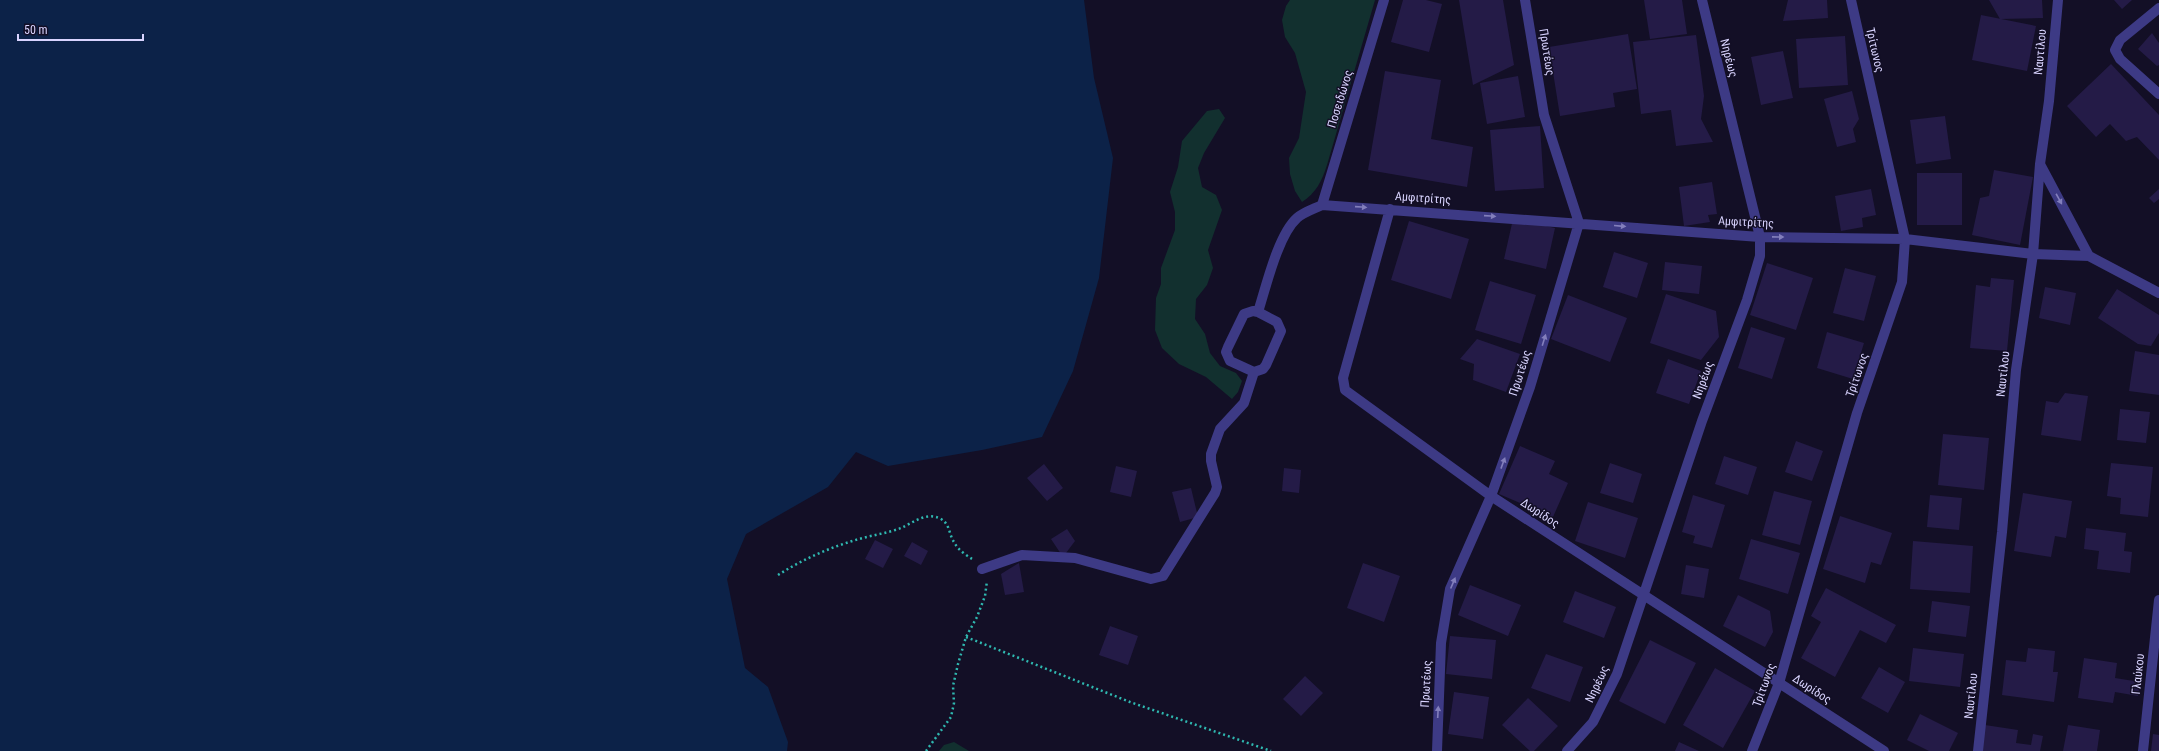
<svg xmlns="http://www.w3.org/2000/svg" width="2159" height="751" viewBox="0 0 2159 751" font-family="'Roboto Condensed',sans-serif">
<rect width="100%" height="100%" fill="#130f26"/>
<!-- green -->
<path fill="#12302f" d="M1290,0H1375L1327,165C1322,181 1316,193 1302,202L1295,191L1290,174L1289,158L1299,138L1306,92L1295,53L1285,37L1282,20L1286,6Z
M1219,109L1225,118L1204,153L1198,168L1202,187L1216,195L1222,210L1208,250L1213,268L1207,285L1196,299L1195,319L1205,334L1210,353L1220,366L1236,373L1242,381L1238,392L1232,399L1206,377L1179,364L1162,348L1155,330L1156,298L1161,284V268L1175,230V212L1170,192L1178,167L1182,141L1207,111Z
M954,742L969,751H939L944,745Z"/>
<!-- water -->
<path fill="#0c2248" d="M0,0H1084L1094,78L1113,158L1099,278L1073,371L1042,437L982,450L888,466L856,452L828,487L746,534L727,579L745,668L768,687L788,742L787,751H0Z"/>
<!-- building -->
<path fill="#241b47" d="M1403,0H1426L1442,4L1429,52L1391,42Z
M1459,0H1503L1514,65L1473,85Z
M1644,0H1682L1687,34L1650,39Z
M1788,0H1827L1828,18L1783,21Z
M1989,0H2042L2043,18L2000,19Z
M2114,0H2132L2122,9Z
M1981,15L2036,26L2027,71L1972,60Z
M2152,33L2159,43V65L2157,66L2138,49Z
M1628,34L1637,89L1613,93L1615,107L1560,116L1549,47Z
M1696,35L1704,96L1701,119L1713,142L1676,146L1671,110L1641,114L1633,42Z
M1845,36L1848,85L1799,88L1796,39Z
M1783,51L1793,98L1761,105L1751,57Z
M2111,64L2159,115V160L2137,137L2126,141L2110,124L2096,137L2067,106Z
M1385,71L1441,80L1431,139L1473,147L1467,187L1368,170Z
M1518,76L1525,117L1487,124L1480,83Z
M1852,91L1859,119L1853,129L1856,142L1837,147L1824,99Z
M1945,116L1951,159L1916,164L1910,120Z
M1540,126L1544,188L1495,191L1490,130Z
M1994,170L2033,177L2020,245L1972,235L1980,198L1989,196Z
M1917,173H1962V225H1917Z
M1712,182L1717,214L1708,215L1710,222L1684,226L1679,187Z
M1871,189L1876,215L1862,218L1863,227L1841,231L1835,196Z
M2159,189V199L2154,203L2149,198Z
M1513,219L1555,228L1546,269L1504,259Z
M1409,221L1469,239L1451,299L1391,280Z
M1614,252L1648,263L1637,298L1603,287Z
M1665,262L1702,266L1699,294L1662,290Z
M1767,263L1813,278L1796,330L1750,315Z
M1845,268L1876,276L1864,321L1833,313Z
M1991,278L2014,280L2007,351L1970,348L1976,285L1990,287Z
M1490,281L1536,295L1521,344L1475,330Z
M2045,287L2076,293L2070,325L2039,318Z
M2117,289L2159,315V333L2151,346L2138,344L2098,318Z
M1666,294L1716,311L1719,337L1701,360L1650,343Z
M1568,295L1627,318L1610,362L1551,339Z
M1751,327L1785,338L1772,379L1738,368Z
M1827,332L1864,343L1853,379L1817,368Z
M1477,339L1520,354L1506,392L1473,380L1474,364L1460,359Z
M2135,351L2159,355V395L2129,391Z
M1668,359L1701,371L1689,404L1656,393Z
M2065,393L2088,396L2081,441L2041,435L2046,401L2058,403Z
M2120,409L2150,412L2146,443L2117,440Z
M1943,434L1989,438L1984,490L1938,485Z
M1796,441L1823,451L1812,481L1785,472Z
M1520,446L1555,461L1549,474L1568,483L1553,517L1499,494Z
M1724,456L1757,467L1748,495L1715,484Z
M1610,463L1642,474L1633,503L1600,493Z
M2111,463L2153,467L2148,517L2120,514L2121,498L2107,496Z
M1044,464L1063,488L1047,501L1027,478Z
M1116,466L1137,471L1131,497L1110,492Z
M1284,468L1301,470L1299,493L1282,491Z
M1191,488L1198,517L1180,522L1172,492Z
M1774,491L1812,501L1800,545L1762,535Z
M2023,493L2072,501L2066,538L2055,536L2051,557L2014,551Z
M1693,495L1725,505L1712,548L1693,543L1695,536L1682,532Z
M1930,495L1962,498L1959,530L1927,527Z
M1588,502L1638,518L1625,558L1575,541Z
M1840,516L1892,533L1881,565L1871,562L1865,583L1823,569Z
M2086,528L2126,533L2124,551L2132,552L2130,573L2097,569L2099,551L2084,549Z
M1067,529L1075,541L1063,557L1051,539Z
M1751,539L1800,553L1788,594L1739,579Z
M875,540L893,549L883,568L865,559Z
M1913,541L1973,546L1970,593L1910,589Z
M912,542L928,551L921,565L904,556Z
M1019,563L1024,592L1005,595L1001,574Z
M1363,563L1400,576L1384,622L1347,608Z
M1686,565L1709,569L1704,598L1681,594Z
M1470,585L1521,605L1508,636L1458,615Z
M1826,588L1896,625L1886,643L1860,630L1835,677L1801,658L1821,622L1811,616Z
M1575,591L1616,607L1604,638L1563,622Z
M1738,595L1770,611L1773,632L1765,647L1723,626Z
M1932,601L1970,606L1966,637L1928,632Z
M1110,626L1138,636L1128,665L1099,655Z
M1450,636L1496,640L1492,679L1446,674Z
M1650,640L1696,663L1665,724L1619,701Z
M1913,648L1964,654L1960,687L1909,681Z
M2028,648L2055,651L2053,672H2058L2054,702L2002,695L2006,660L2026,662Z
M1546,654L1583,667L1570,702L1531,688Z
M2084,658L2117,663L2115,678L2140,682L2138,696L2115,692L2113,703L2078,698Z
M1879,667L1905,682L1888,713L1861,698Z
M1715,668L1755,691L1723,748L1683,725Z
M1305,676L1323,693L1301,716L1283,699Z
M1454,692L1489,697L1483,739L1448,734Z
M1528,698L1558,726L1534,751H1530L1502,725Z
M1920,714L1958,733L1949,751H1929L1907,740Z
M1985,725L2018,730L2016,743L2031,745L2033,734L2043,736L2040,751H1981Z
M2068,725L2100,730L2097,751H2063Z
M2153,734L2159,735V751H2151Z
M1679,742L1699,751H1675Z"/>
<g fill="none" stroke-linecap="round" stroke-linejoin="round">
<!-- path -->
<path stroke="#2fb8b0" stroke-width="2.5" stroke-dasharray="2 3" stroke-linecap="butt" d="M778,575C803,559 831,547 859,539C873,535 888,533 901,528C913,523 926,511 941,519C950,524 949,535 954,542C958,550 967,556 974,560
M966,637L1130,702L1271,751
M926,751L951,717L954,703L953,686L958,664L966,637L977,617L985,596L987,581"/>
<!-- minor -->
<path stroke="#3d3a85" stroke-width="10" d="M2159,8L2120,40L2115,50L2120,59L2159,94
M2040,164L2089,256
M1322,205L1384,0
M1390,209L1343,378L1345,390L1491,496L1884,751
M1258,312L1277,322L1281,331L1266,365L1263,369L1254,372L1230,361L1226,352L1228,347L1244,314L1253,311L1258,312C1266,287 1278,235 1297,218C1304,212 1314,209 1322,205L1760,237L1905,239L2033,254L2089,256L2159,293
M982,569L1022,555L1075,558L1151,579L1163,576L1215,493L1217,487L1211,461V454L1220,429L1244,403L1254,372
M1437,751L1441,643L1450,589L1491,496L1530,387L1579,223L1544,115L1525,0
M1567,751L1593,722L1617,674L1702,421L1747,300L1760,256V237L1702,0
M1752,751L1779,683L1857,413L1902,282L1905,239L1851,0
M1978,751L2002,532L2016,370L2033,254L2040,164L2049,101L2058,0
M2143,751L2159,600"/>
</g>
<!-- one-way arrows -->
<defs><path id="oneway-solid" d="M-6-.8H1V-3.2L6.5 0L1 3.2V.8H-6Z"/></defs>
<g fill="#837fbc">
<use href="#oneway-solid" transform="translate(2059 199) rotate(61)"/>
<use href="#oneway-solid" transform="translate(1361 207) rotate(4)"/>
<use href="#oneway-solid" transform="translate(1490 216) rotate(4)"/>
<use href="#oneway-solid" transform="translate(1620 226) rotate(5)"/>
<use href="#oneway-solid" transform="translate(1778 237) rotate(1)"/>
<use href="#oneway-solid" transform="translate(1544 340) rotate(-73)"/>
<use href="#oneway-solid" transform="translate(1503 463) rotate(-70)"/>
<use href="#oneway-solid" transform="translate(1453 583) rotate(-67)"/>
<use href="#oneway-solid" transform="translate(1438 712) rotate(-87)"/>
</g>
<g text-anchor="middle" stroke-width="3" stroke-linejoin="round" paint-order="stroke">
<!-- street labels -->
<g font-size="12" fill="#d9d4ff" stroke="#130f26">
<text transform="translate(1875 50) rotate(77)" y="4">Τρίτωνος</text>
<text transform="translate(1547 52) rotate(81)" y="4">Πρωτέως</text>
<text transform="translate(2040 52) rotate(-85)" y="4">Ναυτίλου</text>
<text transform="translate(1729 58) rotate(76)" y="4">Νηρέως</text>
<text transform="translate(1340 99) rotate(-73)" y="4">Ποσειδώνος</text>
<text transform="translate(1423 198) rotate(4)" y="4">Αμφιτρίτης</text>
<text transform="translate(1746 222) rotate(3)" y="4">Αμφιτρίτης</text>
<text transform="translate(1520 373) rotate(-72)" y="4">Πρωτέως</text>
<text transform="translate(2003 374) rotate(-84)" y="4">Ναυτίλου</text>
<text transform="translate(1857 375) rotate(-71)" y="4">Τρίτωνος</text>
<text transform="translate(1703 380) rotate(-70)" y="4">Νηρέως</text>
<text transform="translate(1540 513) rotate(33)" y="4">Δωρίδος</text>
<text transform="translate(2138 674) rotate(-84)" y="4">Γλαύκου</text>
<text transform="translate(1426 684) rotate(-87)" y="4">Πρωτέως</text>
<text transform="translate(1597 684) rotate(-65)" y="4">Νηρέως</text>
<text transform="translate(1764 685) rotate(-70)" y="4">Τρίτωνος</text>
<text transform="translate(1812 689) rotate(33)" y="4">Δωρίδος</text>
<text transform="translate(1971 696) rotate(-84)" y="4">Ναυτίλου</text>
</g>
</g>
<!-- scale -->
<path d="M18 34v6h125v-6" fill="none" stroke="#d9d4ff" stroke-width="2"/>
<text x="24" y="34" font-size="12" fill="#d9d4ff" stroke="#130f26" stroke-width="3" paint-order="stroke">50 m</text>
</svg>
